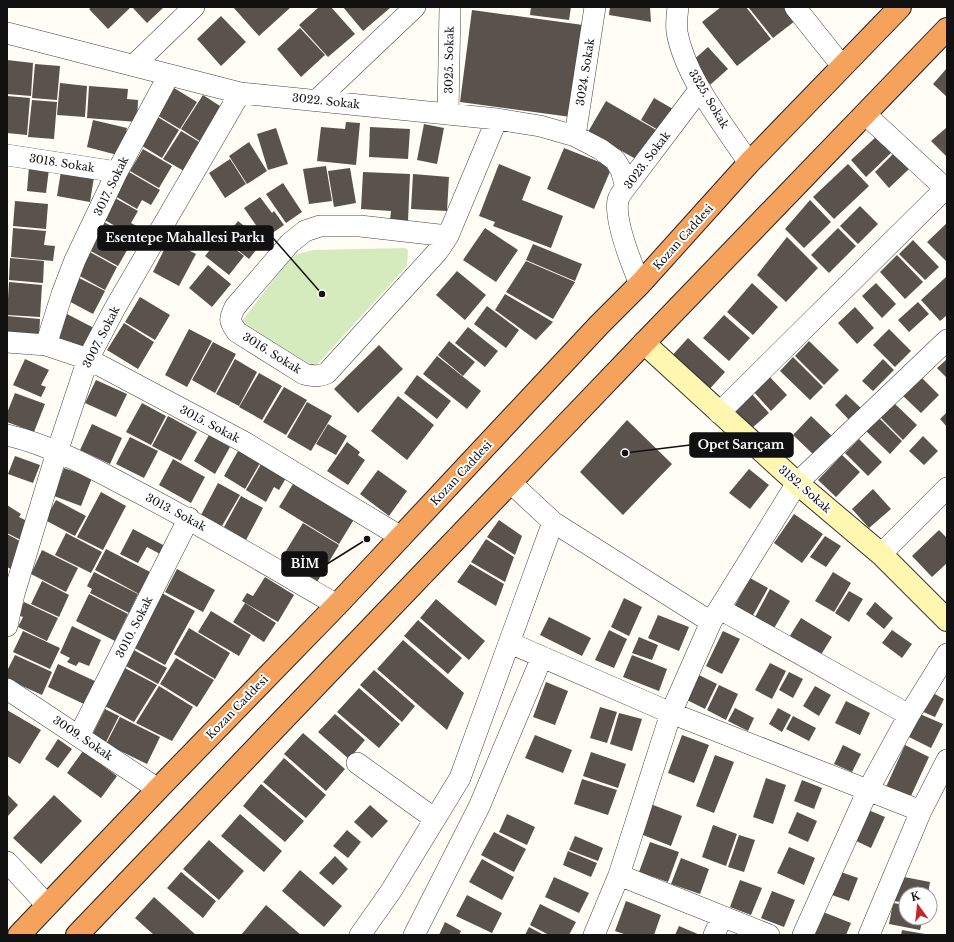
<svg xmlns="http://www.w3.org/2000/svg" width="954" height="942" viewBox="0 0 954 942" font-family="'Libre Baskerville',serif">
<rect width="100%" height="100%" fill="#fffdf5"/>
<!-- green -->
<path fill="#d5ebbd" d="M405,248L408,250L407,266L313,369L241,322L289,260L297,254L313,250Z"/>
<!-- building -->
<path fill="#5a524d" d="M92,7H131L108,29L89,9Z
M132,7H164L147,23Z
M233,7H291L259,36Z
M319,7H331L355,34L328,57L299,25Z
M343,7H389L390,8L363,31Z
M531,7H571L569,20L530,15Z
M610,7H650L651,22L609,15Z
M721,7H746L771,39L737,66L702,22Z
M751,7H784L795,21L773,38L749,8Z
M472,10L583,25L571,117L460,102Z
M221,16L246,42L221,66L197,39Z
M300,28L325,55L301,77L277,49Z
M708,47L728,69L710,85L690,63Z
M7,60L33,63L31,96L7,94Z
M35,64L60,66L57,100L32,98Z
M947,68V97L933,84Z
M60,83L87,86L85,117L57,115Z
M89,86L128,89L127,99L138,100L137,122L87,118Z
M174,88L197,102L180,129L157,115Z
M203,95L223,108L201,142L181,129Z
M7,96L30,98L27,135L7,133Z
M654,98L673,109L660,131L641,120Z
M32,100L57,102L54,139L28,137Z
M606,101L658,131L641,162L588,132Z
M156,116L179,130L162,158L139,144Z
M93,120L127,128L121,156L87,147Z
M346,122L360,123L356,165L317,161L321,127L345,129Z
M424,124L444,128L437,164L417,160Z
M370,127L410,129L408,159L369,157Z
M276,128L288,164L268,170L257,134Z
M946,128L947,130V157L931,141Z
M181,131L201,143L184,171L163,159Z
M877,136L892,152L866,177L851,160Z
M249,142L267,171L247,184L229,156Z
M564,148L612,167L594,209L547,189Z
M143,149L172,166L159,188L130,171Z
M894,153L909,169L889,188L875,172Z
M230,159L246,184L225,198L209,173Z
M499,164L531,177L522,200L563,216L551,248L493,226L495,222L479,216Z
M848,164L869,186L834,219L813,197Z
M326,166L332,201L309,204L303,169Z
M29,167L49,169L46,193L27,191Z
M350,168L356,203L334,207L328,171Z
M61,171L94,177L90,202L57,196Z
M129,172L160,190L151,205L142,200L137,209L115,196Z
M363,172L410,174L408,221L390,220L391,211L361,209Z
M413,174L449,177L447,211L411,209Z
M283,183L302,212L286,223L266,194Z
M260,197L272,213L274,211L284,225L265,238L244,208Z
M115,198L138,211L131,223L140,228L134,237L103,219Z
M810,200L831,222L804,248L785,229Z
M15,201L48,204L46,229L13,226Z
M860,206L878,224L858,244L840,226Z
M102,221L134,238L118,266L87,249Z
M238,221L263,241L249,259L224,239Z
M947,223V262L927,242Z
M13,228L46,231L44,245L55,246L53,261L11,257Z
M485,228L518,250L496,282L463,260Z
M838,228L856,246L829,273L811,255Z
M220,237L244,256L229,275L205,256Z
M787,237L818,268L786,302L757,275Z
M169,240L196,254L179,286L153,272Z
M913,240L939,267L925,280L899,254Z
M533,244L582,264L575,281L526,260Z
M88,251L117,267L105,290L76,274Z
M897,255L923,282L905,299L880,272Z
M10,258L44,261L43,283L9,280Z
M526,261L575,282L553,319L506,292Z
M208,265L231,284L212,307L189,288Z
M457,271L486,295L465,320L436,295Z
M75,276L105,291L93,314L63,298Z
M946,277L947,278V315L940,321L921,300Z
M9,282L42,285L40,317L7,315Z
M752,283L778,307L753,335L727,312Z
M876,283L896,304L882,318L862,296Z
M505,294L553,322L536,340L495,310Z
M140,297L170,315L155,340L125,322Z
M918,302L929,314L909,332L898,320Z
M487,306L519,330L506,348L474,324Z
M855,307L874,328L857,344L838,323Z
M67,314L94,328L81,352L54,338Z
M724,315L750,338L729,361L703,338Z
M7,316L40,319L39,337L7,334Z
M124,323L154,342L138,369L107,350Z
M468,327L498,351L485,367L455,343Z
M189,329L212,341L187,387L165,375Z
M889,329L911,351L895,367L873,345Z
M688,338L725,372L706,393L669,359Z
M449,341L475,362L463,376L438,355Z
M809,341L839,370L824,385L795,356Z
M213,342L236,354L215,393L192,380Z
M379,345L403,369L358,413L334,389Z
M437,356L481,391L467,409L423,374Z
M793,357L823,387L810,400L780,371Z
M25,359L49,370L41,385L46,387L41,397L13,385Z
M235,359L257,372L239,406L216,394Z
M883,359L894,370L873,391L862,381Z
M947,359V378L937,368Z
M259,373L282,386L262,420L239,407Z
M417,375L451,401L437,419L404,393Z
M768,375L787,395L771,411L752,390Z
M919,375L939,395L921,413L901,394Z
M96,380L127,394L116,417L85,403Z
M284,387L307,400L286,435L263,422Z
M750,392L769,413L752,428L733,408Z
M15,393L45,404L34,432L7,422V413Z
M846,394L863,410L851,422L835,405Z
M398,396L434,425L407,460L371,431Z
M307,402L332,416L311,451L287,437Z
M142,403L166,416L151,445L126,432Z
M894,403L917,425L903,440L880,417Z
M947,412V427L940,419Z
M168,416L197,432L181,461L152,446Z
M811,416L833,437L815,456L793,435Z
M879,418L902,441L890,454L866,431Z
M627,420L672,464L623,515L580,472Z
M92,424L122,438L110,464L80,450Z
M328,424L347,436L336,455L316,444Z
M209,435L230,447L215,474L194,461Z
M923,436L938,451L924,465L909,451Z
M130,437L158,451L144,478L116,464Z
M859,439L882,462L868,476L845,453Z
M347,442L360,452L358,455L365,460L348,485L327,471Z
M238,451L260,463L245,489L224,476Z
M842,455L860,472L836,497L818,480Z
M15,456L40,465L33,483L8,474Z
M173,459L205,477L191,503L159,485Z
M261,464L286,478L279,490L274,487L266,502L246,490Z
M64,468L92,478L81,506L54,496Z
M749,469L769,485L750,509L729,493Z
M378,470L407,491L389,516L360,494Z
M296,479L356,516L339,544L279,507Z
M218,483L240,495L222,526L201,515Z
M873,489L891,509L869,528L852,509Z
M101,492L126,506L103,550L77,537Z
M241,496L263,508L246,540L224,527Z
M56,500L86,516L75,536L45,520Z
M7,505L21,514L19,517L31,523L21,540L7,533Z
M794,514L823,534L802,563L774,543Z
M499,520L522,536L515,555L487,537Z
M303,523L339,545L317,582L281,559Z
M133,529L165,546L160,554L147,547L138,563L120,554Z
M939,530L947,538V563L932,577L912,556Z
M66,533L102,552L91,573L55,555Z
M7,534L27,545L13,570L7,567Z
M825,536L841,546L826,567L810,557Z
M486,539L514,557L505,582L471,562Z
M106,549L150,572L139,594L95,570Z
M42,550L78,568L66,592L31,574Z
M470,564L504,584L496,606L457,582Z
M177,569L215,590L203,612L165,592Z
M94,572L138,594L129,613L90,593L92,589L87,586Z
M833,572L851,583L834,612L815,601Z
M265,577L294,595L278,622L242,601L247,593L253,596Z
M750,578L768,588L752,617L734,607Z
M42,581L69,595L59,617L31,604Z
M770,589L790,601L773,630L754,619Z
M849,591L863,599L849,622L835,613Z
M160,592L195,611L165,665L131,646Z
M89,594L128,614L115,641L76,621Z
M624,598L642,607L629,636L611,627Z
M436,599L485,641L469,660L420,618Z
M24,602L58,618L47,641L18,627L23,617L18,615Z
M875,602L893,618L884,629L866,614Z
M245,603L276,623L264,642L233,622Z
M211,611L251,635L239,656L198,632Z
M658,615L689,627L679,651L648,638Z
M549,617L591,638L582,656L540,635Z
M801,618L832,637L819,658L788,639Z
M418,620L462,658L448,674L404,636Z
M72,626L101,640L89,666L79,662L76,666L67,662L70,658L60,653Z
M189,628L230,653L215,679L174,654Z
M609,630L627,639L614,668L595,660Z
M892,630L912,644L902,658L882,643Z
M23,631L60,648L50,669L13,652Z
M723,631L740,639L722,674L706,666Z
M639,637L658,645L652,660L632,653Z
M403,640L464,693L447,730L377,669Z
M132,649L167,668L158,684L124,665Z
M15,655L52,672L42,695L7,679V671Z
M632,655L667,669L659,691L623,677Z
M176,658L214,680L197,707L160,684Z
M770,663L786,671L772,699L755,690Z
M58,664L97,682L86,705L48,687Z
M123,667L157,685L134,722L103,705Z
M374,670L415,706L402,722L360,685Z
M789,672L803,679L793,698L779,690Z
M699,675L717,684L705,709L687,700Z
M546,682L568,691L555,725L533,717Z
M719,685L738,694L726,720L707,710Z
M159,686L193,707L172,741L136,723Z
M815,686L831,695L819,716L803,706Z
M359,688L400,724L379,748L337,712Z
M931,692L944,699L935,717L921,711Z
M846,701L870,713L860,735L835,723Z
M600,707L617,712L607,743L590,738Z
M735,708L754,718L748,731L728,721Z
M778,708L791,715L782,732L769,724Z
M105,709L119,716L105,744L91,737Z
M7,710L41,730L20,764L7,756Z
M619,713L642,719L632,751L610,744Z
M335,714L365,740L349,759L318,732Z
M920,714L943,724L931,748L909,737Z
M793,716L816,728L809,741L786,729Z
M120,717L160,737L147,764L106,744Z
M303,733L345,769L326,791L284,754Z
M535,735L572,750L563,773L525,758Z
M682,735L709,745L694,783L668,773Z
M58,739L72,749L58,768L45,759Z
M843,745L861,754L852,772L834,764Z
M905,745L929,757L910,798L886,787Z
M83,751L117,776L101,798L67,773Z
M591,752L626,764L618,788L583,776Z
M715,755L734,762L714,813L696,806Z
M284,758L326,795L306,818L263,782Z
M766,778L786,785L773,824L753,817Z
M582,779L617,790L608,815L574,804Z
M802,780L822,788L814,809L794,801Z
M261,784L304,821L285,842L243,806Z
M7,794L18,805L7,817Z
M54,795L82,821L41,864L13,838Z
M648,803L682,816L671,846L638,833Z
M370,805L388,821L372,838L354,822Z
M866,809L885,817L871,848L852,839Z
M797,812L817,821L808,842L788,833Z
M240,814L282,851L264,872L221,836Z
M507,814L535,827L527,845L499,832Z
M713,825L737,834L726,866L702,857Z
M347,830L361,842L348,858L333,846Z
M494,832L526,849L514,872L481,855Z
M739,835L755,840L744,872L728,867Z
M575,836L603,848L598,861L569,850Z
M209,840L244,871L219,900L183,869Z
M650,842L679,852L668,882L639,872Z
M789,847L815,858L804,885L777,873Z
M568,851L597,863L591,877L563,865Z
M335,856L348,869L333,885L319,873Z
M681,858L709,869L700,894L671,884Z
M482,859L514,877L502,900L469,882Z
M300,870L342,906L324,927L282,891Z
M838,871L858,878L849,901L829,894Z
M181,872L216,901L203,918L167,888Z
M899,876L930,882L928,894H906V903L894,901Z
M554,877L589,893L579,913L545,897Z
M740,880L762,888L751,915L730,907Z
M772,891L795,900L784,927L761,918Z
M467,895L502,913L492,933L456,916Z
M154,897L196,935H154L135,918Z
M626,901L661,915L654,935H627L615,931Z
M893,903L906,905V918H923L920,930L889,924Z
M540,904L576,922L569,935H549L530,925Z
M266,905L301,935H241Z
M823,912L851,923L846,935H814Z
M445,922L461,931L459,935H439Z
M679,926L700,935H675Z
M529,927L544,935H525Z
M902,930L925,934V935H901Z"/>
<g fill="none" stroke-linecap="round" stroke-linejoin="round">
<defs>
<path id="street" d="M678,7C677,15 676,24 677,32C685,77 723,124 749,163
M795,7L842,66
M7,33L240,93L497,119L540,126L575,136L600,149L615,160L621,170L626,187
M134,65L194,7
M317,100L415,7
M448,114L450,7
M865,114L947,190
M575,136L595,7
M7,155L117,172
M448,236L360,226H320L305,231L290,243L235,307C229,319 229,321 237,332L304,374C313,376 319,377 327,373L438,251L448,236L497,119
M640,284C632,265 614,220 618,200C619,196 623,191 626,187L700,89
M7,342L46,345L88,359L244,442L401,537
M46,345L62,294L75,260L117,172L169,75
M719,413L947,187
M7,435C50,445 91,467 130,488C200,524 268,565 337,605
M511,483L553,522L711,622
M881,554L947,488
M720,609L909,715
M7,626L14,594L57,452L88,359L115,308L240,93
M510,643L671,713L921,811
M7,689L158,789
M79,736L189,518
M357,763L435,819
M7,862L47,905
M619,875L769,935
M360,935L391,891L460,778L553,522
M414,935L479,807L542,657
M594,935L619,875L671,713L711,622L797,483L947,340
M714,935L722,917
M803,935L868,790L909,715L947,654
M869,935L921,811L947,760"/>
<path id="secondary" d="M644,343L797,483L881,554L947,620"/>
<path id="highway" d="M19,935L158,789L337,605L599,325L640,284L749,163L900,7
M77,935L644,343L947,29"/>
</defs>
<!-- street casing -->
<use href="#street" stroke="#444" stroke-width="22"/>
<!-- secondary casing -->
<use href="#secondary" stroke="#333" stroke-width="24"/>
<!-- highway casing -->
<use href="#highway" stroke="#222" stroke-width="24"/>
<!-- street -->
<use href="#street" stroke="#fff" stroke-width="21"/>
<!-- secondary -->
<use href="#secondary" stroke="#fff6b0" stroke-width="22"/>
<!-- highway -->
<use href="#highway" stroke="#f5a25d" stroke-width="22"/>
</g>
<g text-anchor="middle" stroke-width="4" stroke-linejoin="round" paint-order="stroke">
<!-- street labels -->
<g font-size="11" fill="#111" stroke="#fff">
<text transform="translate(449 60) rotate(-89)" y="4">3025. Sokak</text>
<text transform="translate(585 72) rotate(-81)" y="4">3024. Sokak</text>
<text transform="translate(709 99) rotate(59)" y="4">3325. Sokak</text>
<text transform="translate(326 101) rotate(6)" y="4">3022. Sokak</text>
<text transform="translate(647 160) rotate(-53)" y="4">3023. Sokak</text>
<text transform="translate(62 163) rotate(9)" y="4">3018. Sokak</text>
<text transform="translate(111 186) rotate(-64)" y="4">3017. Sokak</text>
<text transform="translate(683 237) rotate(-48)" y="4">Kozan Caddesi</text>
<text transform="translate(101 337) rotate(-63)" y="4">3007. Sokak</text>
<text transform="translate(272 353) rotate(32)" y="4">3016. Sokak</text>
<text transform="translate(210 424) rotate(28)" y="4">3015. Sokak</text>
<text transform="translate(461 473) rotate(-47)" y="4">Kozan Caddesi</text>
<text transform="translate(805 489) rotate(41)" y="4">3182. Sokak</text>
<text transform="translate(176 512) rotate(28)" y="4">3013. Sokak</text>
<text transform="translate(134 627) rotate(-63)" y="4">3010. Sokak</text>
<text transform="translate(237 707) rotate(-46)" y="4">Kozan Caddesi</text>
<text transform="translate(83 738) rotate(34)" y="4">3009. Sokak</text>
</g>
</g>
<!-- callouts -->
<path fill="none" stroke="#111" stroke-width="1.5" d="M322 294L273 238M625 453L690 445M367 539L327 564"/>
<g fill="#111" stroke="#fff" stroke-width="1.5">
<circle cx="322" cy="294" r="4"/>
<circle cx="625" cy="453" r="4"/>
<circle cx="367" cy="539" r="4"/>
</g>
<g fill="#111" stroke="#111" stroke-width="1.5">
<rect x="98" y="226" width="175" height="24" rx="4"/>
<rect x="690" y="433" width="103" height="24" rx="4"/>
<rect x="282" y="552" width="45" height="24" rx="4"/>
</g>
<g font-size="12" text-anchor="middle" font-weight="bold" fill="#fff">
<text x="185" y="242">Esentepe Mahallesi Parkı</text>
<text x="741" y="449">Opet Sarıçam</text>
<text x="305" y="568">BİM</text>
</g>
<!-- border -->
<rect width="954" height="942" fill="none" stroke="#111111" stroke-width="16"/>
<!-- north arrow -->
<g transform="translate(918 906) rotate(345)"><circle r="19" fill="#ffffff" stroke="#a0a0a0"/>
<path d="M0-3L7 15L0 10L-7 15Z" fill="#c4262e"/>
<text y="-6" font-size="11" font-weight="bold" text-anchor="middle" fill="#111111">K</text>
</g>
</svg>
